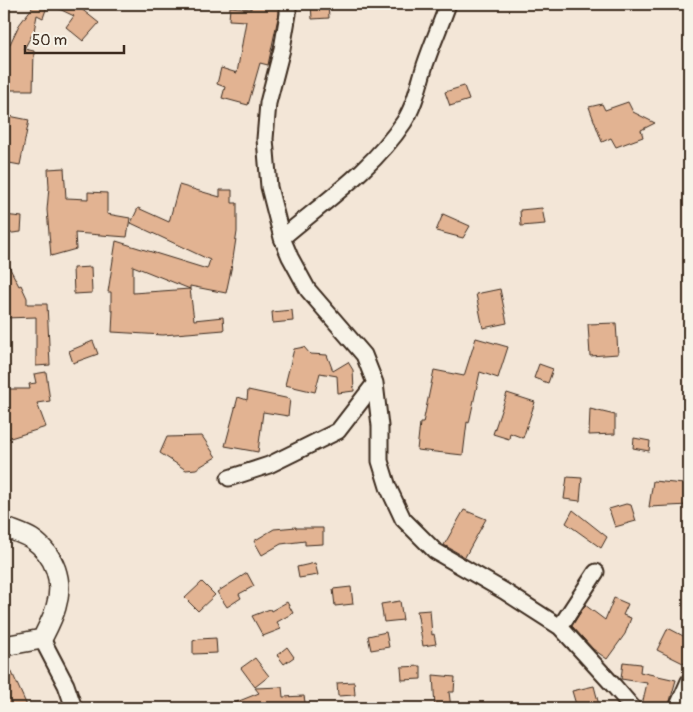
<svg xmlns="http://www.w3.org/2000/svg" width="693" height="712" viewBox="0 0 693 712" font-family="Pangolin,sans-serif">
<rect width="100%" height="100%" fill="#f3e6d7"/>
<filter id="ink" filterUnits="userSpaceOnUse"><feTurbulence type="fractalNoise" baseFrequency=".02" numOctaves="2"/><feDisplacementMap in="SourceGraphic" scale="10" xChannelSelector="R" yChannelSelector="G"/><feConvolveMatrix kernelMatrix="1 2 1 2 8 2 1 2 1" color-interpolation-filters="sRGB"/></filter>
<g filter="url(#ink)">
<!-- building -->
<path fill="#e2b392" stroke="#3b2a1e" d="M35,4H48L43,18L37,15L34,31L24,49L34,51L33,90H4L8,65L4,64V44L9,46L19,25Z
M49,4H75L99,23L83,41L66,27L74,16Z
M251,4H279V13L268,65L260,63L248,105L222,98L225,87L217,84L221,68L237,73L246,21L229,20L230,7L251,9Z
M311,4H328L329,18L312,19Z
M464,86L469,100L450,106L445,92Z
M628,102L633,112L655,123L641,130L643,137L616,147L611,138L602,142L589,107L602,104L605,110Z
M4,115L29,120L20,165L4,162Z
M64,168L66,198L88,199V192L107,193V214L130,218L127,237L75,233L76,249L51,256L47,210L49,187L48,169Z
M179,185L220,197V190H232V203H237V232L232,265L226,293L190,286V289L133,266V293L190,289L194,320L223,317L224,330L163,335L112,332L113,311H111V292H108L116,241L207,269L210,260L131,223L138,208L169,222Z
M542,208L545,224L521,226L520,210Z
M443,214L470,226L463,238L436,231Z
M4,215L22,217L21,232L4,234Z
M4,257L19,286L21,285L27,298V304H47L50,365L36,366V317L4,318Z
M91,267L92,293L74,294L73,268Z
M500,289L507,323L483,328L476,294Z
M292,310L293,321L273,323L272,312Z
M616,323L618,354L590,356L588,324Z
M476,338L508,347L498,378L480,372L469,423L467,422L463,455L417,450L420,423H423L434,370L464,376Z
M93,341L98,354L73,363L69,351Z
M304,347L310,354L327,355L333,371L348,362L353,370L354,391L338,393L337,376L320,373L315,392L285,385L294,349Z
M539,364L553,369L548,383L534,378Z
M46,372L50,401L37,403L46,427L4,440V389H30L29,384L36,383L34,374Z
M248,390L290,399L288,416L263,412L258,452L225,446L238,397L247,400Z
M507,393L535,402L523,438L510,433L509,439L493,434Z
M590,409L615,415V434L589,435Z
M202,436L216,457L196,469L186,470L160,453L167,437Z
M634,438L650,441L649,451L633,448Z
M567,477L582,478L580,501L564,499Z
M653,481L684,484L689,505L649,507Z
M626,504L631,505L636,521L615,527L609,509Z
M464,510L486,519L465,557L444,545Z
M573,510L607,537L601,548L566,523Z
M296,527V528H323V544L305,545V541L281,544L262,555L254,541L274,529Z
M315,563L318,575L299,578L297,567Z
M247,573L254,586L239,594L241,598L227,607L217,592Z
M202,582L215,595L198,611L185,598Z
M351,587L353,604L335,606L333,589Z
M614,598L628,604L623,615L631,618L625,634L607,659L593,649L572,626L585,605L605,620Z
M400,601L403,620L384,622L381,604Z
M287,602L293,613L277,622L281,629L263,636L252,616L270,609L271,611Z
M430,610L432,635L434,634L436,644L423,646L417,611Z
M668,628L689,639V666L657,650Z
M386,632L389,647L371,650L368,636Z
M216,638L217,653L193,654V641L199,639Z
M287,647L294,657L284,664L277,655Z
M4,657H5L28,708H4Z
M255,658L269,676L255,687L241,668Z
M623,662L641,664L640,672L676,680L668,708H655L642,705L647,683L621,679Z
M421,666V679L402,680L401,667Z
M433,675L455,677L454,692H449L451,708H435Z
M354,682L355,695L338,696L337,683Z
M594,686L599,705L587,708H577L572,691Z
M282,687L283,697L304,696L306,708H222L259,693L255,688Z"/>
<g fill="none" stroke-linecap="round" stroke-linejoin="round">
<defs>
<path id="minor" d="M288,4V14L282,49L268,103L265,139L269,187L282,238L290,257L308,290L364,355L375,383L380,426V461L388,487L403,519L435,551L504,591L560,627
M282,238C324,202 373,169 404,122C415,105 419,84 425,65C432,44 441,24 448,4
M229,478L269,465L338,431L375,383
M596,572L560,627L614,686L633,708
M42,639L66,685L74,708
M677,708L689,681"/>
<path id="tertiary" d="M4,527C13,531 24,534 32,539C55,555 64,581 56,607C53,618 47,629 42,639L4,646"/>
</defs>
<!-- minor casing -->
<use href="#minor" stroke="#3b2a1e" stroke-width="19"/>
<!-- tertiary casing -->
<use href="#tertiary" stroke="#3b2a1e" stroke-width="22"/>
<!-- minor -->
<use href="#minor" stroke="#f7f3e8" stroke-width="15"/>
<!-- tertiary -->
<use href="#tertiary" stroke="#f7f3e8" stroke-width="19"/>
</g>
</g>
<!-- margin -->
<rect width="693" height="712" fill="none" stroke="#f7f3e8" stroke-width="20"/>
<rect x="10" y="10" width="673" height="692" fill="none" stroke="#3b2a1e" stroke-width="2" filter="url(#ink)"/>
<!-- scale -->
<path d="M25 45v8h99v-8" fill="none" stroke="#3b2a1e" stroke-width="2.5"/>
<text x="32" y="45" font-size="15" fill="#3b2a1e" stroke="#f7f3e8" stroke-width="4" paint-order="stroke">50 m</text>
</svg>
